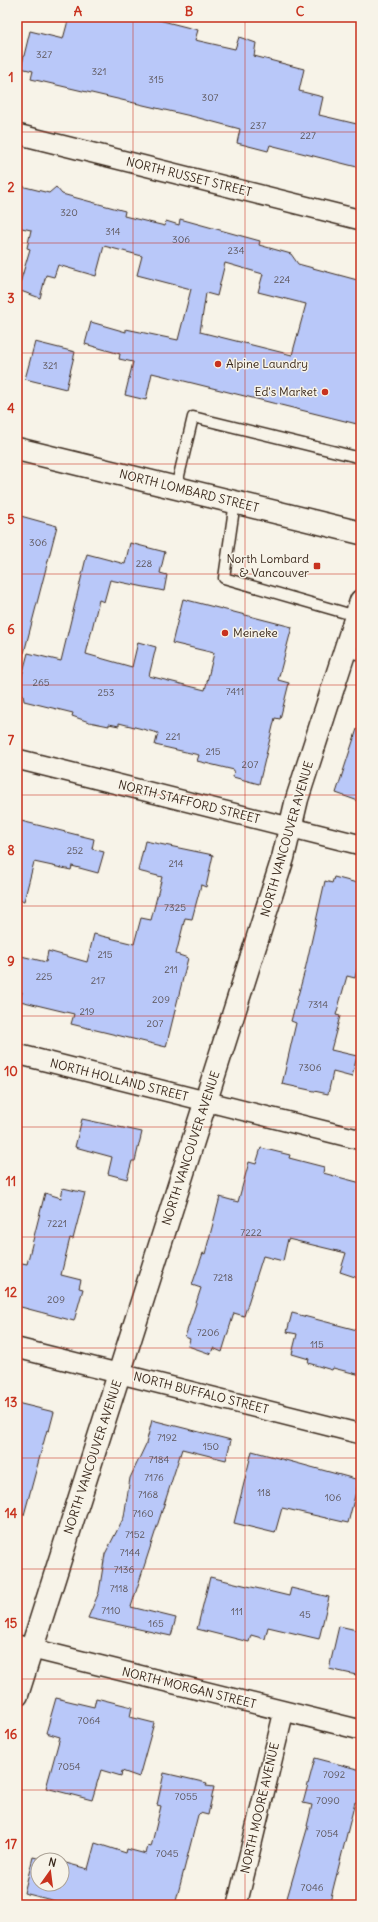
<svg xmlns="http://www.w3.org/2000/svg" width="378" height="1922" viewBox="0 0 378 1922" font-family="Delius,sans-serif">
<rect width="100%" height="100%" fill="#f7f3e8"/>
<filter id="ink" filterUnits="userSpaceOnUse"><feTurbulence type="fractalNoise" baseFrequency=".025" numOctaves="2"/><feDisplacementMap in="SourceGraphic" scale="8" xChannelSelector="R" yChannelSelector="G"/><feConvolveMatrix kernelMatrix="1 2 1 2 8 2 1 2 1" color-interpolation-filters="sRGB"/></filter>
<g filter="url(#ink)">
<!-- building -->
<path fill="#b9c8f9" stroke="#3b2a1e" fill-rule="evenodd" d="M69,17H147L198,30L195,40L235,49L239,37L256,43L254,56L304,69L299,91L323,97L319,115L361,125V168L270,145L268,151L237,143L240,129L195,117L31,79L33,71L21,68L30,31L63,39Z
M17,185L49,193L56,187L62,194L125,211L124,216L165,226L166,221L179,225L180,219L260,241L259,245L291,254L298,264L361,281V425L152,373L146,400L125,395L133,362L119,359L120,354L85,344L91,322L126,332V329L178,340L191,289L137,275L142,256L104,246L96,276L58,265L54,277L46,275L40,298L18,290L30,249L27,248L31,230L17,227ZM225,263L263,274L258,292L306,304L292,355L200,332L206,293L217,296Z
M35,342L75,352L66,389L25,379Z
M17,515L57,526L24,653H17Z
M130,543L165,552L160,573L167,575L164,591L110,580L104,602L99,600L86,654L132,667L138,642L156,647L149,676L205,690L214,653L172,643L183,599L292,627L278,680L289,683L280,719L275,718L259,784L233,777L234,770L197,761L199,755L155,745L158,733L119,723V726L109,724V726L89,722L72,716L73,713L24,701L23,695L17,694L28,653L61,661L87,554L125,564Z
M357,729L361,730V802L336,793Z
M17,820L94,839L92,849L104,852L98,873L72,866L71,870L34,862L24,901L17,900Z
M145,841L213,855L206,887L201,885L192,919L185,918L176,954L188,958L166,1047L71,1024L74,1014L20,1001L22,992L17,991V955L46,962L48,951L87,962L94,934L134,944L141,918L151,920L162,877L138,871Z
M334,877L361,884V953L355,978L347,976L336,1015L340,1016L331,1050L357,1056L352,1077L333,1072L328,1094L282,1084L296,1023L291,1021L305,970L325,881L332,883Z
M82,1119L142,1132L135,1161H132L127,1179L108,1174L112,1157L75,1147Z
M261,1148L290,1155L289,1158L324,1167L323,1173L361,1183V1279L340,1272L346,1253L288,1239L283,1261L263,1256L244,1316L234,1313L222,1352L213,1348L211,1354L188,1346L190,1339L185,1337L201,1288L192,1285L203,1253L205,1254L220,1197L238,1202L249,1162L256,1164Z
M63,1188L85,1193L73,1239L70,1238L61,1275L81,1280L79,1288L83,1289L74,1321L17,1306V1262L27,1264L45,1193L61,1198Z
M292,1313L361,1331V1375L333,1368L332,1370L308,1363L309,1359L292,1354L297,1334L287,1332Z
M17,1403L54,1412L49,1431L47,1430L24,1515L17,1514Z
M152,1420L231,1440L226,1460L182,1449L131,1607L176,1618L171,1636L88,1618L99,1592L105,1554L124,1517L130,1478L146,1444Z
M252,1451L359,1480L348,1523L282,1508L275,1533L234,1523Z
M210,1577L289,1596L291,1588L329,1597L319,1639L268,1627L265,1639L251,1635L249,1642L197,1629Z
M339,1626L361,1631V1676L329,1669Z
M56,1698L94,1707L96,1698L132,1707L130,1717L154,1723L139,1777L122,1771L121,1776L101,1770L92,1800L46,1788L60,1737L46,1733Z
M315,1758L361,1770V1804L355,1802L329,1905H301L302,1902L287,1898L308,1826H307L312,1805L303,1803Z
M164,1773L207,1783L206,1786L214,1787L208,1815L200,1813L198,1815L175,1905H71L24,1893L33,1857L45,1860H38V1884H62V1862L88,1869L95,1843L126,1853L127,1849L146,1854L148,1846L151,1847L161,1806L157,1805Z"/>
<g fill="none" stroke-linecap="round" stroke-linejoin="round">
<defs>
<path id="service" d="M176,488L193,417L361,458
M235,502L224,578L356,616
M345,651L361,655"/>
<path id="minor" d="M17,134L361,220
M17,759L361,845
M17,1054L361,1140
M17,1348L361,1434
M17,1645L361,1730
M237,1905L284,1711"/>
<path id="tertiary" d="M17,1695L283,858L297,799L361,601"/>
<path id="primary" d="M17,449L361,533"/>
</defs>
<!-- service casing -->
<use href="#service" stroke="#3b2a1e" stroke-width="13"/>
<!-- minor casing -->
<use href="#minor" stroke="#3b2a1e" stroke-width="22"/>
<!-- tertiary casing -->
<use href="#tertiary" stroke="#3b2a1e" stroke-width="25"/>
<!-- primary casing -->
<use href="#primary" stroke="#3b2a1e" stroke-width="25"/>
<!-- service -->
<use href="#service" stroke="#f7f3e8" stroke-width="10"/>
<!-- minor -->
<use href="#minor" stroke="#f7f3e8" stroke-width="19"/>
<!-- tertiary -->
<use href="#tertiary" stroke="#f7f3e8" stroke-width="22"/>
<!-- primary -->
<use href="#primary" stroke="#f7f3e8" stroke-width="22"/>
</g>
</g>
<!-- grid -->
<path fill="none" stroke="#c8321e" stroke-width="1" stroke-opacity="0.55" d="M133,17V1905M245,17V1905M17,132H361M17,243H361M17,353H361M17,464H361M17,574H361M17,685H361M17,795H361M17,906H361M17,1016H361M17,1127H361M17,1237H361M17,1348H361M17,1458H361M17,1569H361M17,1679H361M17,1790H361"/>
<!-- markers -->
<g fill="#c8321e" stroke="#f7f3e8" stroke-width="1.5">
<circle cx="218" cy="364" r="4"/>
<circle cx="325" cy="392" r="4"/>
<rect x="313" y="562" width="8" height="8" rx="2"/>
<circle cx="225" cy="633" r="4"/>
</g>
<g text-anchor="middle" stroke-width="3" stroke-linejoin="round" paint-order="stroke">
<!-- number labels -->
<g font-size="10" fill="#5a5255">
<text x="44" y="58">327</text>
<text x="99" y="75">321</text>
<text x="156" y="83">315</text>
<text x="210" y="101">307</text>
<text x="258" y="129">237</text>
<text x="308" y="139">227</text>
<text x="69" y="216">320</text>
<text x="113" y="235">314</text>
<text x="181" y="243">306</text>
<text x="236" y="254">234</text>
<text x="282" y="283">224</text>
<text x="50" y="369">321</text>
<text x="38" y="546">306</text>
<text x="144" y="567">228</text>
<text x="41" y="686">265</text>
<text x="235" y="695">7411</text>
<text x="106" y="696">253</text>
<text x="173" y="740">221</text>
<text x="213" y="755">215</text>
<text x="250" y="768">207</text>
<text x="75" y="854">252</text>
<text x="176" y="867">214</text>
<text x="175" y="911">7325</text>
<text x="105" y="958">215</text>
<text x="171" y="973">211</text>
<text x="44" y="980">225</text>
<text x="98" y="984">217</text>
<text x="161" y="1003">209</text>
<text x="318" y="1008">7314</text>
<text x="87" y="1015">219</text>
<text x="155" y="1027">207</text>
<text x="310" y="1071">7306</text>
<text x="57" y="1227">7221</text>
<text x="251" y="1236">7222</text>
<text x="223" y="1281">7218</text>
<text x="56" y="1303">209</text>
<text x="208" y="1336">7206</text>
<text x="317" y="1348">115</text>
<text x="167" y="1441">7192</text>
<text x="211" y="1450">150</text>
<text x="159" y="1463">7184</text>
<text x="154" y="1481">7176</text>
<text x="264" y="1496">118</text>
<text x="148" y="1498">7168</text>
<text x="333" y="1501">106</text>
<text x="143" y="1517">7160</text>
<text x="135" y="1538">7152</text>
<text x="130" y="1556">7144</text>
<text x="124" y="1573">7136</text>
<text x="119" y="1592">7118</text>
<text x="111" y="1614">7110</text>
<text x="237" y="1615">111</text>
<text x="305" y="1618">45</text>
<text x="156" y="1627">165</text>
<text x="89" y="1724">7064</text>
<text x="69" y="1770">7054</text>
<text x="334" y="1778">7092</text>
<text x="186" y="1800">7055</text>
<text x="328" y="1804">7090</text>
<text x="327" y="1837">7054</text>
<text x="167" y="1857">7045</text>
<text x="312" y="1891">7046</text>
</g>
<!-- street labels -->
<g font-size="12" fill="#3b2a1e" stroke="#f7f3e8">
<text transform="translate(189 177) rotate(14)" y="4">NORTH RUSSET STREET</text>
<text transform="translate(189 491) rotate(14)" y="4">NORTH LOMBARD STREET</text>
<text transform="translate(189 802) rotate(14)" y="4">NORTH STAFFORD STREET</text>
<text transform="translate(287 839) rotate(-74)" y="4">NORTH VANCOUVER AVENUE</text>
<text transform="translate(119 1080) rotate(14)" y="4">NORTH HOLLAND STREET</text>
<text transform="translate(191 1148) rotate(-72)" y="4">NORTH VANCOUVER AVENUE</text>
<text transform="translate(201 1393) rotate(14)" y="4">NORTH BUFFALO STREET</text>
<text transform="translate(93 1457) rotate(-72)" y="4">NORTH VANCOUVER AVENUE</text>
<text transform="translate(189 1688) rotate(14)" y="4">NORTH MORGAN STREET</text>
<text transform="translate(260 1808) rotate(-77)" y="4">NORTH MOORE AVENUE</text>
</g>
<!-- poi labels -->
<g font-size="12" fill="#3b2a1e" stroke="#f7f3e8" text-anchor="start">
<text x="226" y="368">Alpine Laundry</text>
<text x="317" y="396" text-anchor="end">Ed's Market</text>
<text x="309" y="563" text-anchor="end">North Lombard<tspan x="309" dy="14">&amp; Vancouver</tspan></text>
<text x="233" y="637">Meineke</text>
</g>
</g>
<!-- margin -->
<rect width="378" height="1922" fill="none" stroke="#f7f3e8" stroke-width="44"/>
<!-- north arrow -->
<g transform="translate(50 1872) rotate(14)"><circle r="19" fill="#f7f3e8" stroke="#aca397"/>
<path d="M0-3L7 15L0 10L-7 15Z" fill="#c8321e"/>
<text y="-6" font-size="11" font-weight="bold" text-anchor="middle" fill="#3b2a1e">N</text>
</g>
<rect x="22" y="22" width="334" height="1878" fill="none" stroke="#c8321e" stroke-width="1.5"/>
<g font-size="13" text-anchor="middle" font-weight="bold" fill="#c8321e">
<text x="78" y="16">A</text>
<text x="189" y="16">B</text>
<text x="300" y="16">C</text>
<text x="11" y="82">1</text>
<text x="11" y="192">2</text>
<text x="11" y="303">3</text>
<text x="11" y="413">4</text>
<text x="11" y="524">5</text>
<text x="11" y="634">6</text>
<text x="11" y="745">7</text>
<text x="11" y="855">8</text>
<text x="11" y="966">9</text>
<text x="11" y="1076">10</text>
<text x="11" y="1186">11</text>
<text x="11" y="1297">12</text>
<text x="11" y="1407">13</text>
<text x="11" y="1518">14</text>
<text x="11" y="1628">15</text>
<text x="11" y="1739">16</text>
<text x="11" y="1849">17</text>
</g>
</svg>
